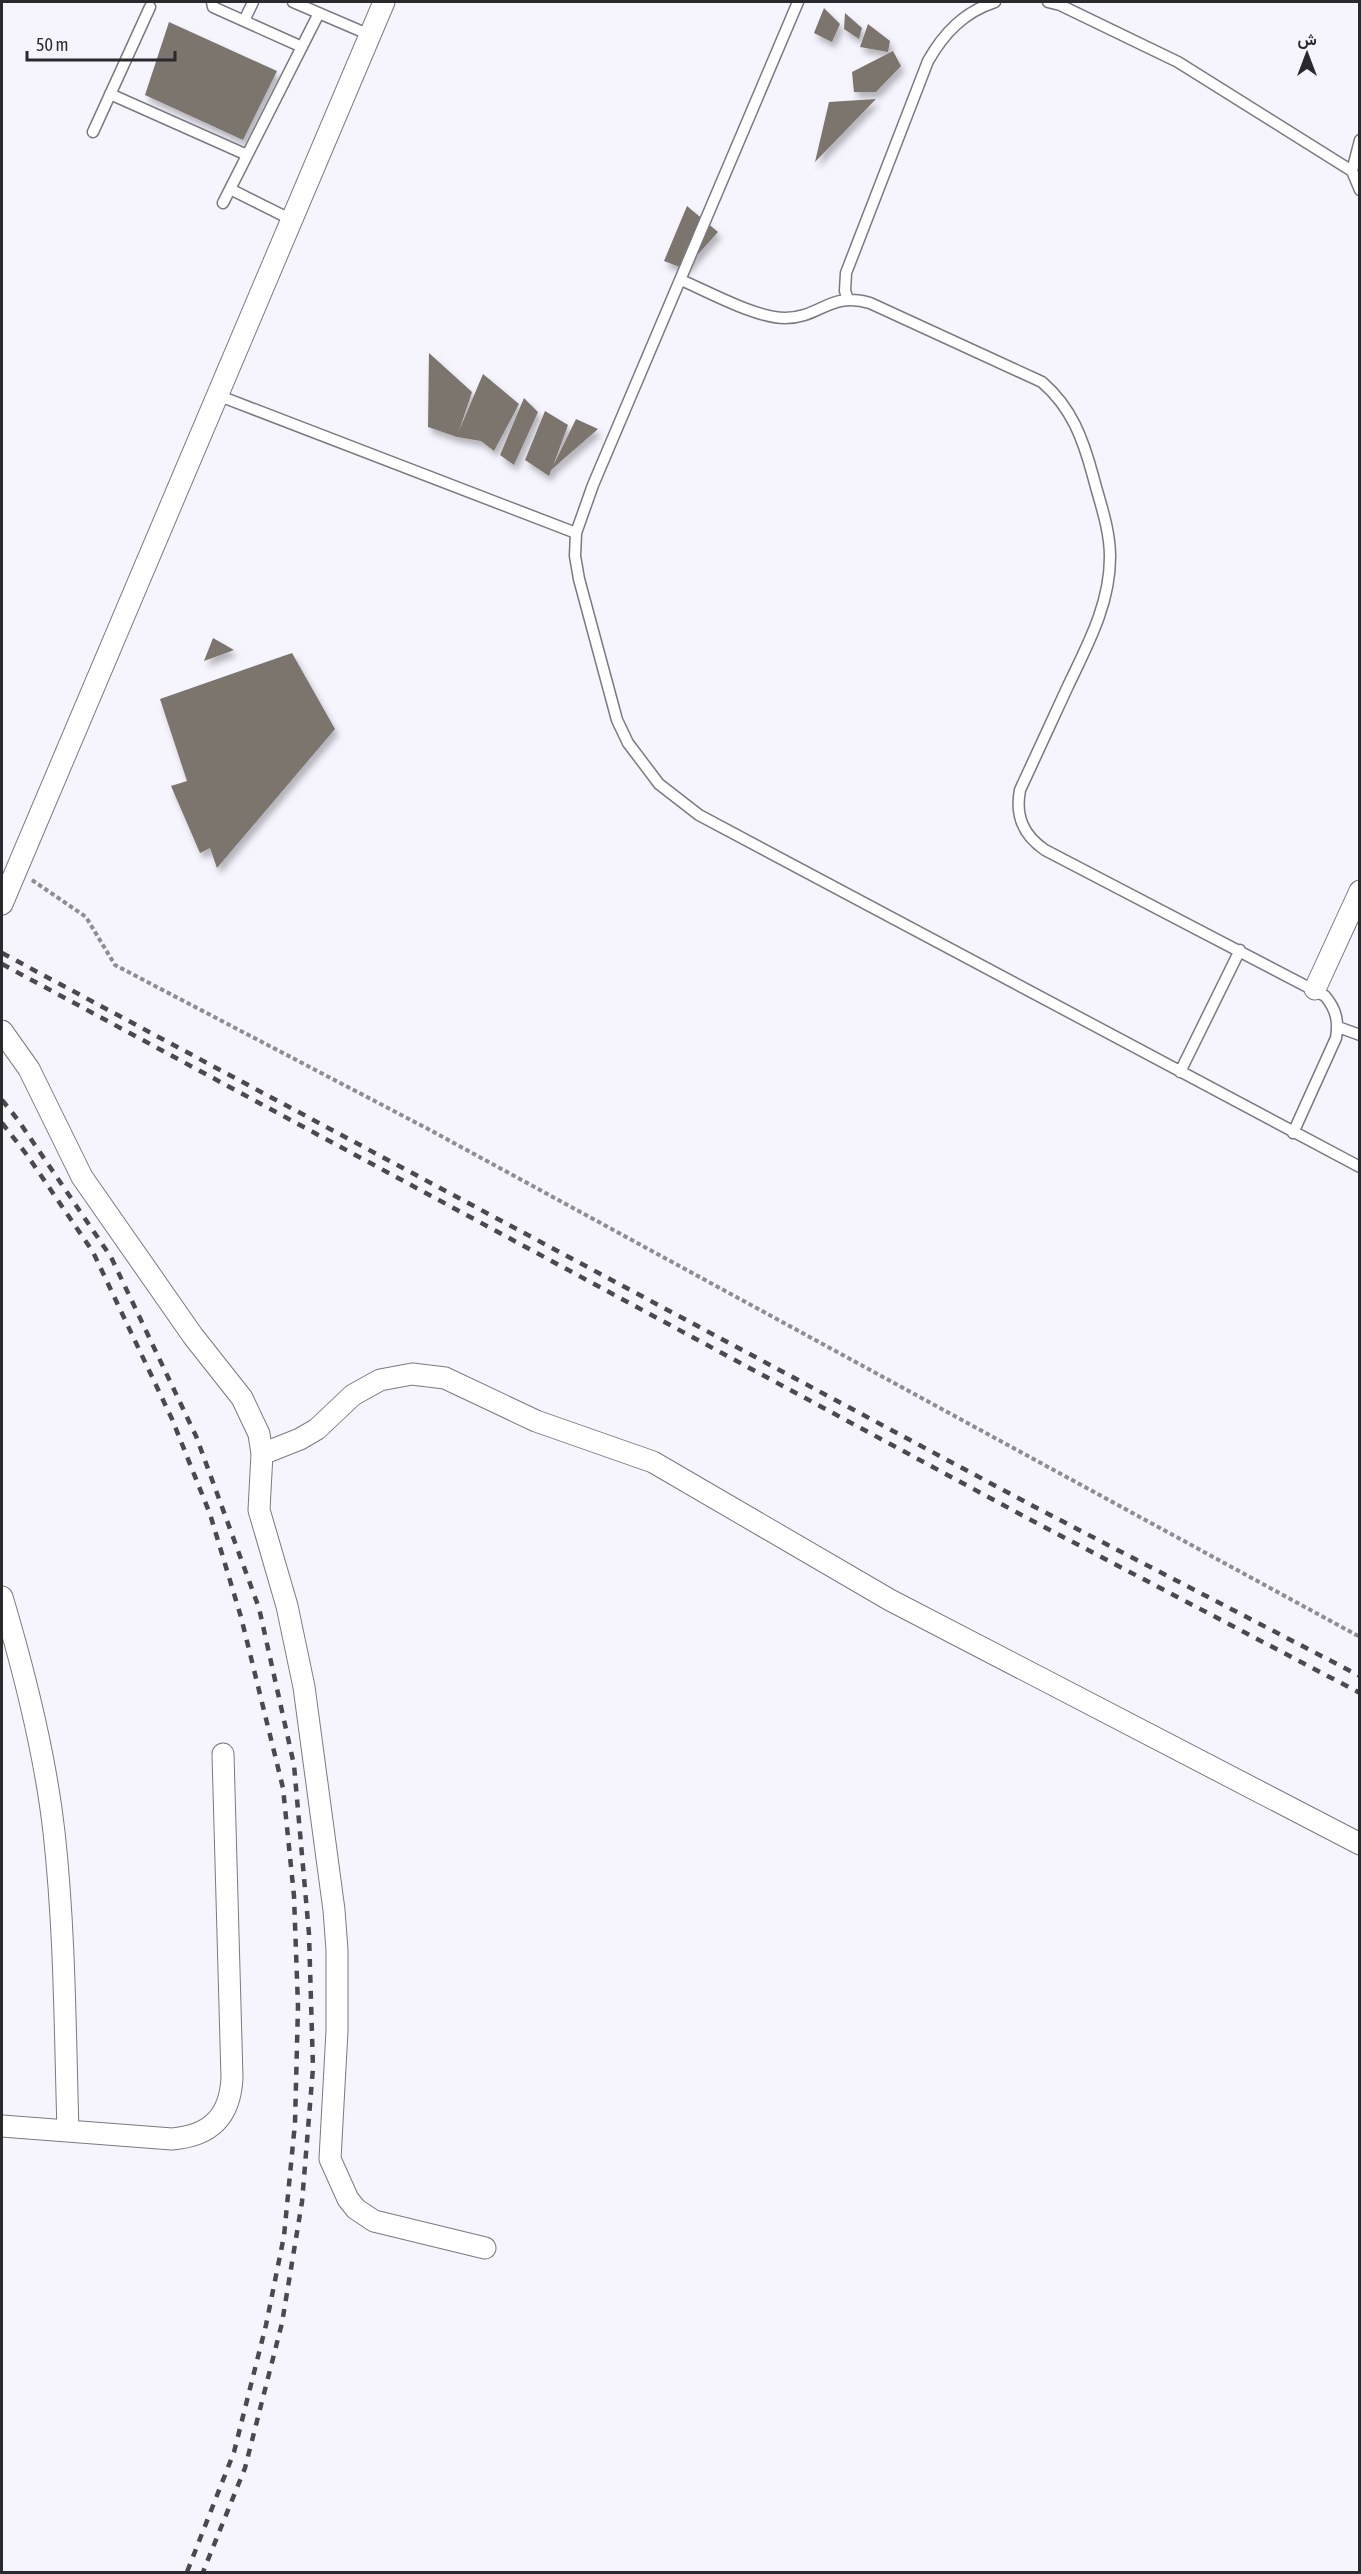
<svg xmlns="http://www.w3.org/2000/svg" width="1361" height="2574" viewBox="0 0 1361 2574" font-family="'Asap Condensed',Vazirmatn,sans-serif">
<defs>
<filter id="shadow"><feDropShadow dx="3.5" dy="6" stdDeviation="3" flood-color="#0004"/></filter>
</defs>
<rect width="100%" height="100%" fill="#f6f4fd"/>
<!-- building -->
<path fill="#7b756e" filter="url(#shadow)" d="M824,8L840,24L832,42L814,33Z
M845,13L862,28L859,39L844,29Z
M169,22L277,71L243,140L145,95Z
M868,24L890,41L888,52L860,47Z
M893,51L901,66L876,92H854L852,72Z
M876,99L815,162L829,102Z
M687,206L718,232L685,269L664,261Z
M429,353L472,392L459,431L483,374L519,404L494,451L481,441L457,437L428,427Z
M524,398L538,412L514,465L500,455Z
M545,411L568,425L553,466L576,419L598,429L551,470L549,476L525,460Z
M213,638L234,650L204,661Z
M292,653L335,729L217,868L210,848L200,853L171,786L187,781L160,699Z"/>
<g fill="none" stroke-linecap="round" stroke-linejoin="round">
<defs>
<path id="lane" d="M212,2L213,7L302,47
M293,2L370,35
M798,2L593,485L576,533L575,556L579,579L617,720L628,743L659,784L699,815L1360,1167
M1048,2L1060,5L1178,62L1352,171L1360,190
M244,21L253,2
M110,94L247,155
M93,132L150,7
M1352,171L1360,140
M230,189L292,220
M223,203L319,13
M681,280C709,292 756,318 785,318C820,318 830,291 870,303L1042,382C1072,408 1083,439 1093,476C1100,503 1110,529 1110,557C1110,604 1088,644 1068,686C1052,721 1036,755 1020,790C1015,816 1023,835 1045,850L1325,996C1336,1009 1339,1021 1336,1038L1293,1133
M848,299L845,291L846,273L928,61C944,33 964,12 995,2
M217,395L576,533
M1338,1027L1360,1035
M1180,1072L1240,950"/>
<path id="street" d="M2,904L384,2
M1315,989L1360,891
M2,1031L29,1069L82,1177L193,1336L242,1398L259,1434L262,1454L259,1510L287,1606L304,1687L334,1910L337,1950V2031L330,2159L348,2199L356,2209L374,2221L485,2248
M262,1454L300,1439L317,1429L353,1395L380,1380L412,1374L445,1378L536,1421L653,1462L890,1600L1360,1844
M2,1597C25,1674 45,1752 54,1832C65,1931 65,2032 68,2131
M2,2126L172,2139C210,2136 230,2117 232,2078L223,1754"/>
</defs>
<!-- lane casing -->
<use href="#lane" stroke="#7b7981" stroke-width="13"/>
<!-- street casing -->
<use href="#street" stroke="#7b7981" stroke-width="23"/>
<!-- path -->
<path stroke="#8e8d93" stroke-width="4" stroke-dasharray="4.5 3" stroke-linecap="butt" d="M32,880L86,917L115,965L430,1130L1360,1637"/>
<!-- lane -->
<use href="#lane" stroke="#fff" stroke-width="10"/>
<!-- street -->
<use href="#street" stroke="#fff" stroke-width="21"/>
<!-- rail -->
<path stroke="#4b494e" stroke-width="4.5" stroke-dasharray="8 8" stroke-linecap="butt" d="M2,953L1033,1506L1360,1676
M2,964L1029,1519L1360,1693
M2,1100L18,1120L111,1257L196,1436L259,1608L294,1765L309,1934L313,2068L302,2202L282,2323L245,2468L203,2572
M2,1123L27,1155L93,1252L172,1419L210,1514L241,1617L283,1788L294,1896L298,2006L295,2123L284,2236L266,2325L234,2452L187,2572"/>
</g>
<!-- border -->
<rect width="1361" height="2574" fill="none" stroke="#2a292d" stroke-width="6"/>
<!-- north arrow -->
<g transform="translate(1307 54)" stroke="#f6f4fd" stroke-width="4.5" paint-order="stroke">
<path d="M0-4.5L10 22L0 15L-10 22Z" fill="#2a292d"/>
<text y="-9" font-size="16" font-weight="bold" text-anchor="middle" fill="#2a292d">ش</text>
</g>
<!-- scale -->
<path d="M27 51v9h148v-9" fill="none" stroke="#2a292d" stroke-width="3"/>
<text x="36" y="51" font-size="18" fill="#2a292d" stroke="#f6f4fd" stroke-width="4.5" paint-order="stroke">50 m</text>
</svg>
